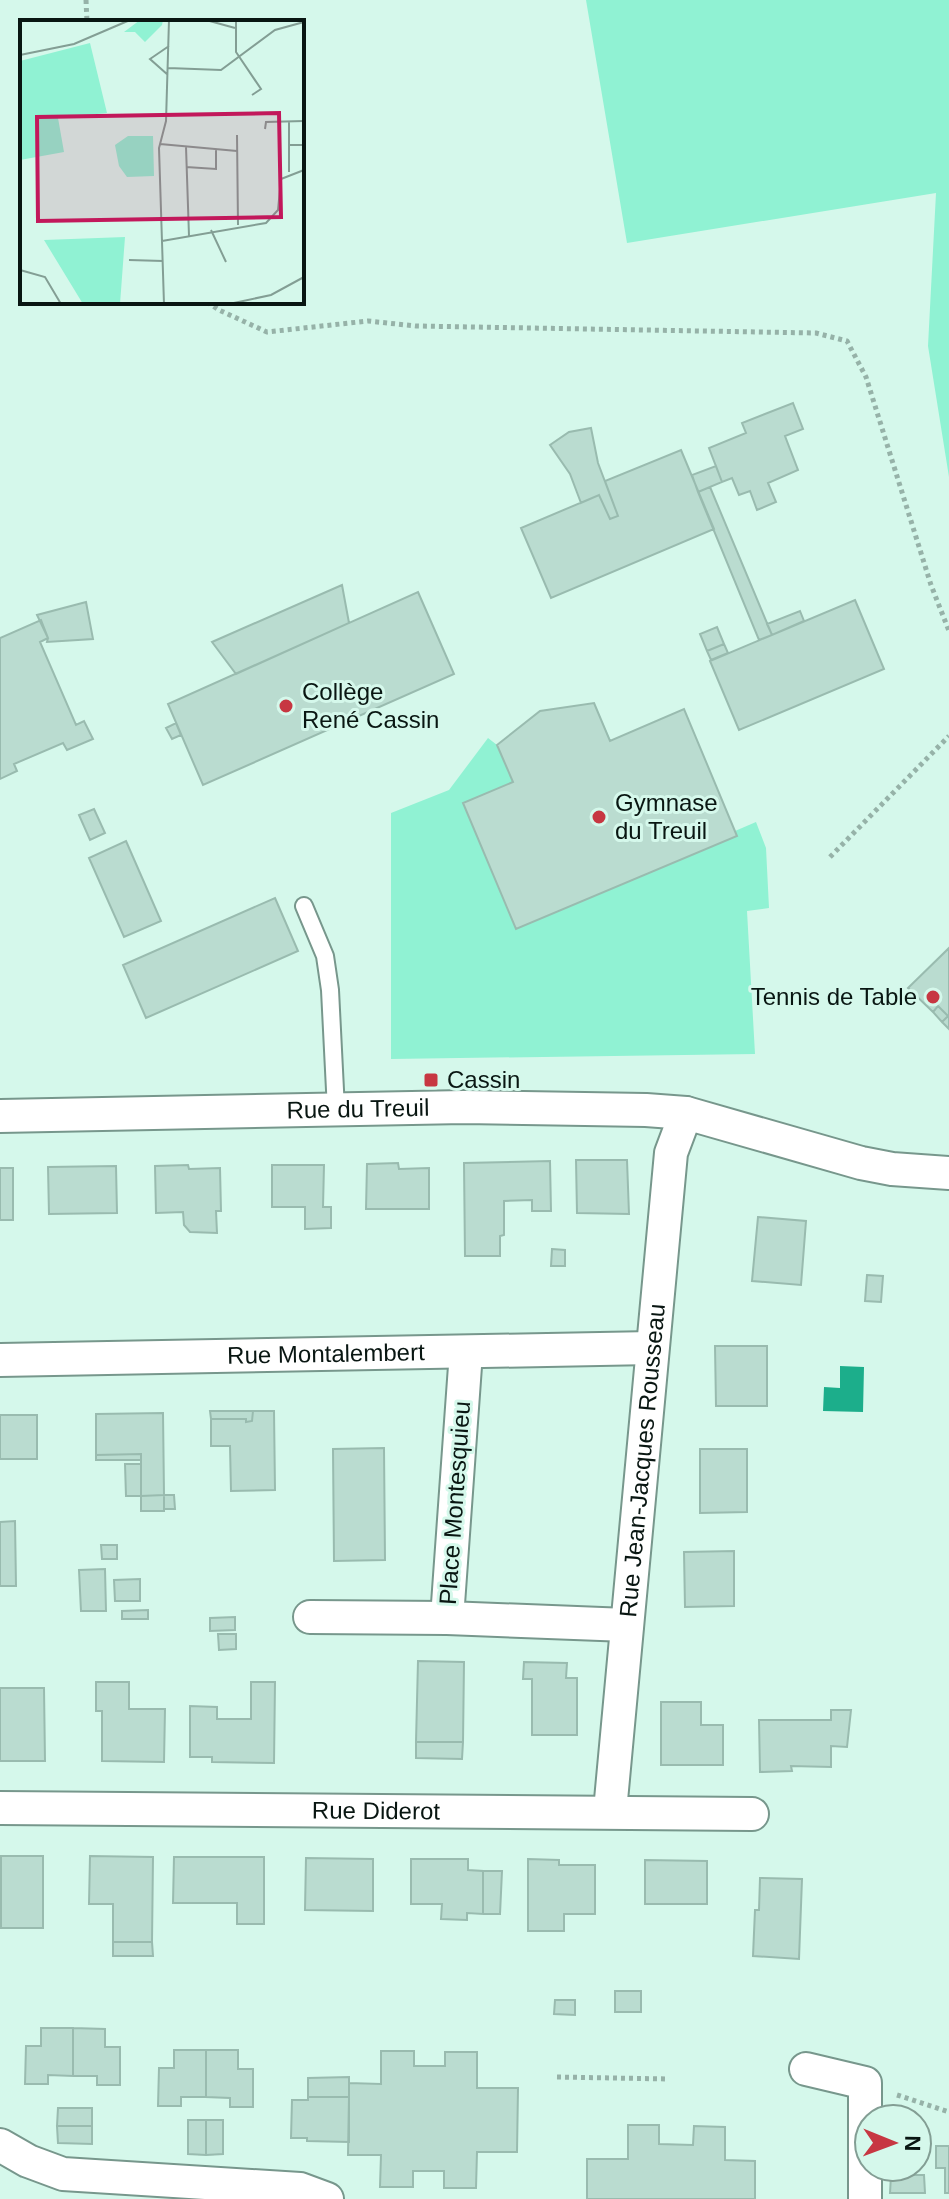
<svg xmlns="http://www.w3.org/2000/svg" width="949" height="2199" viewBox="0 0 949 2199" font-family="Arial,sans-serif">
<rect width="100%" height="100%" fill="#d5f8eb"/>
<!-- green -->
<path fill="#90f2d3" d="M586,0H949V477L928,346L936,193L627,243Z
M594,703L611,741L684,709L735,831L756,822L766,848L769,908L747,911L755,1054L391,1059V813L449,790L488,738L497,745L540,711Z"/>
<!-- water -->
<path fill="#1cae8b" d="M840,1366L864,1367L863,1412L823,1411L824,1387L840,1388Z"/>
<!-- building -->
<path fill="#badcd0" stroke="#99bbaf" stroke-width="2" d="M793,403L803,429L785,436L798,470L768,483L776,502L757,510L750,491L739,495L732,478L722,482L709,448L746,433L742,423Z
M591,428L598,463L618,516L610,519L599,495L581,503L570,474L550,445L569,432Z
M681,450L714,529L551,598L521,528L599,495L610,519L618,516L605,481Z
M716,466L722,482L698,492L692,475Z
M710,487L772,635L759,640L698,492Z
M342,585L349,623L236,674L212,642Z
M418,592L454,674L203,785L168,704Z
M855,600L884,669L739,730L710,661Z
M86,602L93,639L47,642L48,638L37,615Z
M800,611L804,621L772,635L767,624Z
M41,620L48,638L40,642L76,725L84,721L93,739L67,750L63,743L14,764L17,771L0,779V638Z
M717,627L724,644L707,651L700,634Z
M724,644L728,653L711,660L707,651Z
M594,703L610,741L684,709L737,836L516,929L463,803L513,782L497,745L540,711Z
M176,723L181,735L172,739L166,728Z
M94,809L105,833L90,840L79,815Z
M126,841L161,921L124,937L89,858Z
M275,898L298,951L146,1018L123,965Z
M949,948V1029L942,1022L948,1016L938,1006L933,1012L908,988Z
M938,1006L948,1016L942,1022L933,1012Z
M576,1160H627L629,1214L577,1213Z
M550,1161L551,1211H532V1200L504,1201V1235L500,1236V1256H465L464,1163Z
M398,1163L399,1169L429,1168V1209H366L367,1164Z
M188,1165L189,1169L220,1168L221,1211H216L217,1233L190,1232L184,1225L183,1212L156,1213L155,1166Z
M272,1165H324L323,1207H331V1228L305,1229V1207H272Z
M116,1166L117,1213L49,1214L48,1167Z
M0,1168H13V1220H0Z
M758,1217L806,1221L801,1285L752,1281Z
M552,1249L565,1250V1266H551Z
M867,1275L883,1276L881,1302L865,1301Z
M715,1346H767V1406H716Z
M210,1411H253L252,1421L246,1422V1419H211Z
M253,1411H274L275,1490L231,1491L230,1446H211V1419H246V1422L252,1421Z
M163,1413L164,1495L141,1496V1454L96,1455V1414Z
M0,1415H37V1459H0Z
M384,1448L385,1560L334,1561L333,1449Z
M700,1449H747V1512L700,1513Z
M141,1454V1460H96V1455Z
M125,1464H141V1496H126Z
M164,1495V1511H141V1496Z
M164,1495H174L175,1509H164Z
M15,1521L16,1586H0V1522Z
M101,1545H117V1559H102Z
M734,1551V1606L685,1607L684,1552Z
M105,1569L106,1611H81L79,1570Z
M140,1579V1601H115L114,1580Z
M148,1610V1619H122V1611Z
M235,1617V1630L210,1631V1618Z
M218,1634H236V1649L219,1650Z
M418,1661L464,1662L463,1742H416Z
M524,1662L567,1663L566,1678H577V1735H532V1679H523Z
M96,1682H129V1709H165L164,1762L102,1761V1711H96Z
M251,1682H275L274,1763L212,1762V1757H190V1706L217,1707V1719H251Z
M0,1688H44L45,1761H0Z
M661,1702H701V1725H723V1765H661Z
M831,1710H851L847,1747L831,1746V1767L791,1766L792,1771L760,1772L759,1720H831Z
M416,1742H463L462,1759L416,1758Z
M1,1856H43V1928H1Z
M90,1856L153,1857L152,1942H113V1904H89Z
M174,1857H264V1924H237V1903H173Z
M306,1858L373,1859V1911L305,1910Z
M411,1859H468V1870L483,1871V1914L467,1913V1920L441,1919L442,1904H411Z
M528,1859L559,1860V1865H595V1914H564V1931H528Z
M645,1860L707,1861V1904H645Z
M483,1871H502L500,1914H483Z
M760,1878L802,1879L799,1959L753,1956L755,1910H759Z
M113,1942H152L153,1956H113Z
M615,1991H641V2012H615Z
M555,2000H575V2015L554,2014Z
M41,2028H73V2076L48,2075V2084H25L26,2046H41Z
M73,2028L105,2029V2047H120V2085H97V2076H73Z
M174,2050H206V2097H181V2106H158L159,2068H174Z
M206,2050H238V2069H253V2107H230V2098L206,2097Z
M381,2051H414V2066H445V2052H477V2088H518L517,2152H477L476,2188H444V2171H413V2187H380L381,2155H348L349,2097V2083L381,2084Z
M349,2077V2097H308V2078Z
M308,2097H349V2142L307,2141V2138H291L292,2100H308Z
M58,2108H92V2126H57Z
M188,2120H206V2155L188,2154Z
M206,2120H223V2154L206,2155Z
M628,2125H659V2144L693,2145L694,2126L725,2127V2160L755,2161V2199H587V2159H628Z
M57,2126H92V2144L58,2143Z
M936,2146H949V2193H945V2168H936Z
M891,2175H924L925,2193H890Z"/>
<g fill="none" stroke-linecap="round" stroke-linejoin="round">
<defs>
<path id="service" d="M304,906L325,956L330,990L336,1110"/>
<g id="minor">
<path id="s1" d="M0,1116L464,1107L646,1110L686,1113L861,1163L892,1169L949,1173"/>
<path d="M466,1352L447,1618L627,1625"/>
<path id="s2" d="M0,1360L652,1348"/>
<path d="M310,1617L447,1618"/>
<path id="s3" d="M0,1808L752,1814"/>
<path id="s4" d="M610,1811L671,1153L686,1113"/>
<path d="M806,2069L865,2083V2199"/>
<path d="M0,2145L28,2161L63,2174L300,2189L327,2199"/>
</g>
</defs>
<!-- service casing -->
<use href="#service" stroke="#77978c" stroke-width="20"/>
<!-- minor casing -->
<use href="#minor" stroke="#77978c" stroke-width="36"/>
<!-- path -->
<path stroke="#96b2a8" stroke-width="5" stroke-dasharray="4 4" stroke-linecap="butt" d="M86,0L87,22
M207,302L219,310L267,332L368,321L416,326L816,333L847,341L866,377L931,585L949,631
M830,857L949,736
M557,2077L669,2079
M897,2095L949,2112"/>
<!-- service -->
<use href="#service" stroke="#fff" stroke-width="16"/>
<!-- minor -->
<use href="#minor" stroke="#fff" stroke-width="32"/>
</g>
<!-- markers -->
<g fill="#c73742" stroke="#d5f8eb" stroke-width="3">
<circle cx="286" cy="706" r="8"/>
<circle cx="599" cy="817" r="8"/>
<circle cx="933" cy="997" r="8"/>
<rect x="423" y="1072" width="16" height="16" rx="4"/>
</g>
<g text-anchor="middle" stroke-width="6" stroke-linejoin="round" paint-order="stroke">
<!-- poi labels -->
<g font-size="24" fill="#091612" stroke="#d5f8eb" text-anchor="start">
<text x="302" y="700">Collège<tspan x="302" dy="28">René Cassin</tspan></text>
<text x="615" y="811">Gymnase<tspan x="615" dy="28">du Treuil</tspan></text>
<text x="917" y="1005" text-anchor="end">Tennis de Table</text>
<text x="447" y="1088">Cassin</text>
</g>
<!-- street labels -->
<g font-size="24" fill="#091612" stroke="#d5f8eb">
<text dy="8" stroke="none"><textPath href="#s1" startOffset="358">Rue du Treuil</textPath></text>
<text dy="8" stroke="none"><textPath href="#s2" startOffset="326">Rue Montalembert</textPath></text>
<text dy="8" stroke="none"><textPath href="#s4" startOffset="352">Rue Jean-Jacques Rousseau</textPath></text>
<text transform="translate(455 1503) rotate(-86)" y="8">Place Montesquieu</text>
<text dy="8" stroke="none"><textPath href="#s3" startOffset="376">Rue Diderot</textPath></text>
</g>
</g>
<!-- overview -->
<g transform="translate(20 20)">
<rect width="284" height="284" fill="#d5f8eb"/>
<path d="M120,0H143L142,5L125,22L115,12H104ZM70,23L87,93L38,98L44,132L0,140V41ZM108,116H133L134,156L107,157L99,146L95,125ZM105,217L100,284H63L24,220Z" fill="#90f2d3"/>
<path fill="none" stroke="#839e94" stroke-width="2" d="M186,0L215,8M216,0V32L241,69L232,75M0,35L54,24L110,0M148,48L201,50L255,10L284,2M148,55L130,39L149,26M269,102V125H284M245,109L246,102L284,101M217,115L218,205M140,124L217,131M269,125V152M166,127L169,216M166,147L196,149V129M191,210L206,242M142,221L246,203L258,190L261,159L284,150M109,240L143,241M0,250L25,257L41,284M144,284L139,128L146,101L149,0M209,284L251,275L284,257"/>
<path fill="#c2185b" fill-opacity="0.15" stroke="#c2185b" stroke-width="4" d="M259,93L261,197L18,201L17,97Z"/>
<rect width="284" height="284" fill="none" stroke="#091612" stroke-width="4"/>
</g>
<!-- north arrow -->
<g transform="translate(893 2143) rotate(91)"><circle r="38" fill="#d5f8eb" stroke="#839e94" stroke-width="2"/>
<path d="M0-6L14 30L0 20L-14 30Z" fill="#c73742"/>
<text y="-12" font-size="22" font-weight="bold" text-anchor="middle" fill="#091612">N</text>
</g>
</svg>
